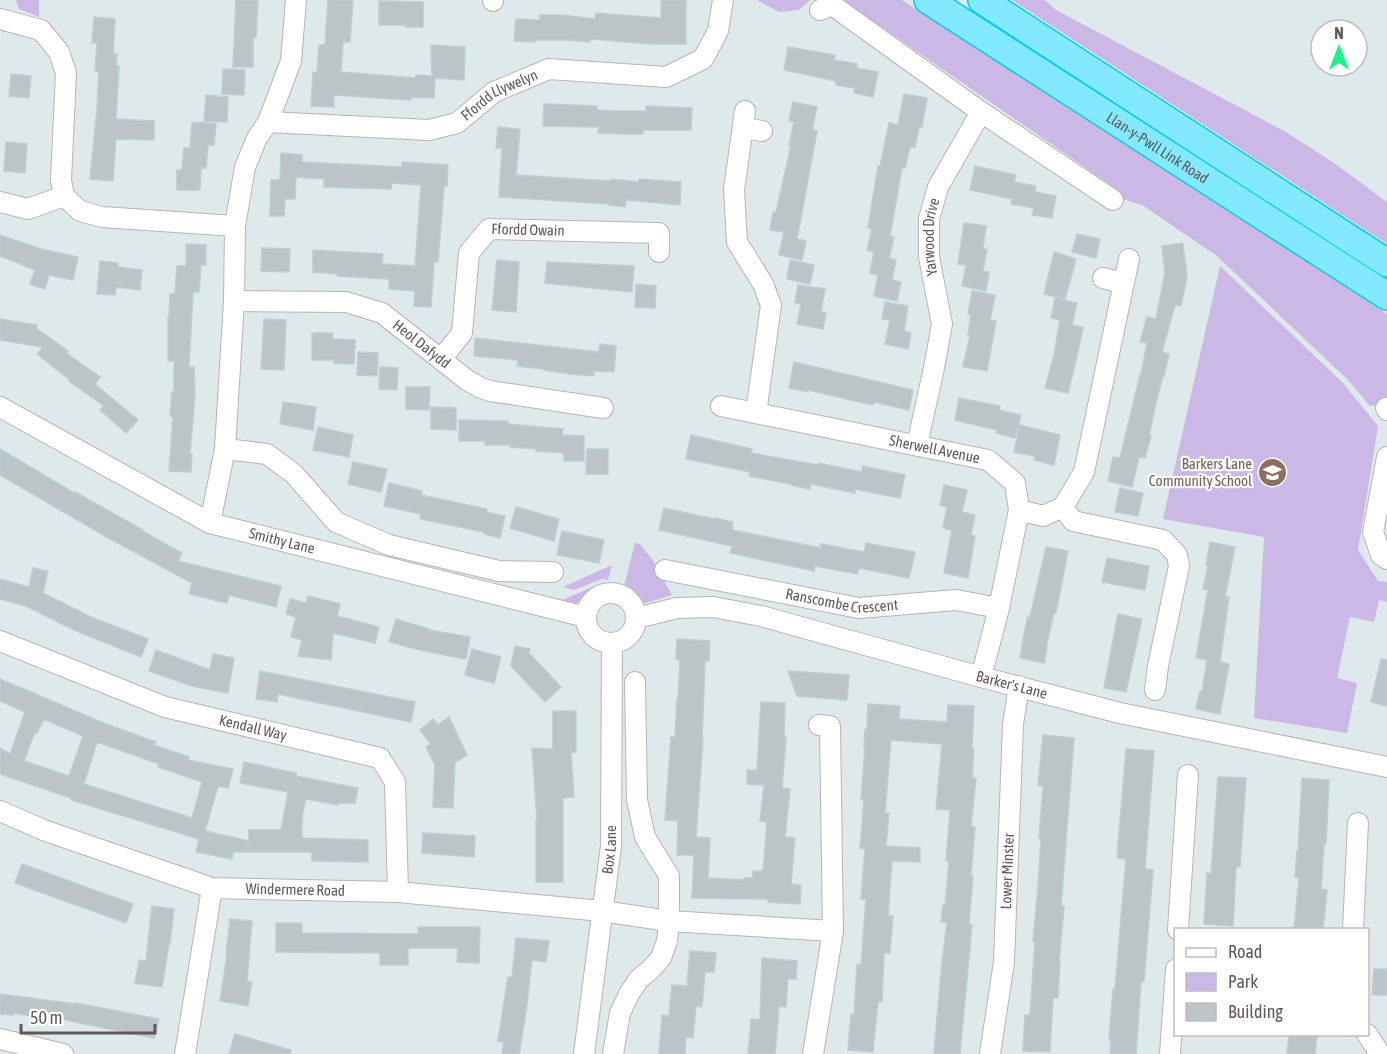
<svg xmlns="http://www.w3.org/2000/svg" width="1387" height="1054" viewBox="0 0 1387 1054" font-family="'Asap Condensed',sans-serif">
<rect width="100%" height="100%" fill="#dee9ec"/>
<!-- green -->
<path fill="#ccb8e6" d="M16,0H39V17L19,9Z
M757,0H810L799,10L779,12Z
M833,0H902L1288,248L1345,285L1387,314V405L1385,404L1370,406L1348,380L1217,256L1142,205L1116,197L1115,188L851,6Z
M1012,0H1045L1056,10L1286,132L1334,163L1387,202V244Z
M1220,266L1343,383L1378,426L1358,550L1378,581L1387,582V602L1379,600L1374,622L1350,617L1337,678L1357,683L1347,733L1254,718L1264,537L1163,519Z
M635,543L640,544L652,559L672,595L639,605L635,596L623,590Z
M612,565L608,580L602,579L574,590L563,587Z
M602,583L614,585L612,590L602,591L590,599L576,603L562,600Z"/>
<!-- building -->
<path fill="#bbc5c7" stroke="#bcced1" stroke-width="1.5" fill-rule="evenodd" d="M236,0H258L256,38H253V67H233Z
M328,0H353L350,42H343L341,72L416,78V75L432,76L431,45L465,47L464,80L435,78L434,98L411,97V100L334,95V107L311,106L313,72L317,73L319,45H325Z
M661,0H686V44H652L590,39V42L567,40H536L535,42L514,41L516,19L540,20V15H561L595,19L596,13L661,18Z
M379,1L423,2V27H406V25H379Z
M94,17L115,19L113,54H117L116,66H119L116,119L154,121V140L116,139L113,181L90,179L97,109L99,71H95L97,43H92Z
M788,47L835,55L834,60L857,64V68L878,72L873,97L854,93L855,88L836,85V81L784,70Z
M223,69L245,70L244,95L222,94Z
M11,74L31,76L29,98L9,96Z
M904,94L927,98L922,127H919L915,147H910L905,168H902L890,236L894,237L889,258L896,260L892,280L901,282L897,301L874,296L878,275L870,273L874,252L867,250L872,229L868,228L878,166L880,167L889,123L898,125Z
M206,95L228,97L227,122L204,121Z
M793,102L817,107L812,130L817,131L797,239L806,241L802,260L779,255L784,232L770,230L773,212H776L791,146H789L794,122L789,121Z
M544,104L597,106V110L615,111H646V106L692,108L691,130H643V134H623L598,133L599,127L543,126Z
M192,122L216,124L214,145H208L206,168H201L200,190H177V170H182L184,148H190Z
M498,127L520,129L516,175L611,181V179L639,182V179L681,182L680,205L626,200L625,207L609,205V204L499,197L502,148H496Z
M6,142L27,144L25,173L4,171Z
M281,153L302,155V162L402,167V162L448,165L447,186H444L438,262H434L431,307L414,306L415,291L389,289V279L337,276V274L313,272V250L383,254L382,264L415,266L421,185L392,183L391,189L324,187V179L296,177L295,199H285L284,216H270L271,180H280Z
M975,166L1016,175L1014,182L1036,186L1035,192L1056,196L1052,218L1032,215L1034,208L1011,204L1012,199L970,190Z
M964,223L986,226L983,249H987L983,271L989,272L986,291L962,286L966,265L958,264Z
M1077,234L1100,239L1096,258L1072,252Z
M0,235L41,249L78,257L73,280L49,275L45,289L30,284L35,270L0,256Z
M1183,243L1187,277L1181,306L1175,305L1162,352L1169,354L1164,376L1163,375L1155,407L1149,436H1151L1145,458L1139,457L1132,487L1108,481L1113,457L1120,458L1140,375H1141L1147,343L1140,342L1147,317L1156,319L1165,273L1162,246Z
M186,244L206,245V265H201L199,292H193L189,367H194L195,394L190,454H192L191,472L169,471L173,417L170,416L172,392H174V361H168V317H169L170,294H175L177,266H186Z
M262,248L290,249L289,272L261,271Z
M1054,252L1076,259L1065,299L1044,294Z
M497,260L519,262L516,312L492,310Z
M790,260L814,265L810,284L787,279Z
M100,261L118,263V267L142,270L140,290L116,287L115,295L97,294Z
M547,262L634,266L632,292L545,283Z
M636,284L656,286L655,308L635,307Z
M798,285L825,289L821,312L826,313L823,329L797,324L801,304L795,303Z
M972,291L995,295L990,320L996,321L987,371L963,367L970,335H968L971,314H968Z
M1055,298L1077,303L1072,325L1083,327L1078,352L1068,393L1045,388L1054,355L1060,320L1051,318Z
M885,302L908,306L904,331L911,333L908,349L885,344L890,320L882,319Z
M0,319L37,325L36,328L68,351L65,352L100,377L95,384L138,420L126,433L100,410L104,406L69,381L70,380L37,354L43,347L0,340Z
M264,319L286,320L284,370L261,369Z
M312,333H333L332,339L355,340L354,364L334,363L335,360H312Z
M475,338L599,352L600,344L616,346L614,372L594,371V376L570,374L544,370V369L517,366L518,360L474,356Z
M358,352L378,353L377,376L357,375Z
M794,362L913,390L909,410L874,402L873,405L808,390L807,392L789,388Z
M380,367L398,368L397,390L379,389Z
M406,387H430L429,410L406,409Z
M959,398L1000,406L999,410L1021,415L1015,438L996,433L997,430L955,420Z
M283,402L316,407L313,430L280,424Z
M431,407L456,408V430L431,429Z
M459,420L508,421V424L563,429L562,435L584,436V461H564V453L536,451L537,449L510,447L511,445H485V441H459Z
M1020,425L1060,435L1054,465L1034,460L1035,456L1014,452Z
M318,427L353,435L349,457L313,450Z
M691,435L752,449L751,453L818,465L819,463L861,472L863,466L905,475L900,498L855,489V493L811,484L810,489L791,485V484L749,476L750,472L686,459Z
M0,449L74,493L75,492L143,530L142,531L182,553L178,561L281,586L276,607L229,595L227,603L189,594L192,583L105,536L0,475Z
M587,449H608V474H586Z
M353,462L387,469L381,492L348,484Z
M389,483L422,491L421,495L487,509L486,512L505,516L500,538L484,534V532L420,519L421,514L384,506Z
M944,485L967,490L962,512L975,515L971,535L975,536L968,578L944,573L952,530L943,528L947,507L940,505Z
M1120,488L1143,493L1138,516L1115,512Z
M516,507L559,519L554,541L510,528Z
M664,508L714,519V518L733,522L732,530L821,548V544L864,552L866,543L915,552L909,578L859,568L857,574L815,566L814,571L730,553L732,546L659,530Z
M562,531L604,540L599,563L557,555Z
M1210,542L1235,547L1225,597H1229L1220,662L1229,664L1220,714L1196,709L1200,691L1202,692L1207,660L1196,658L1208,590L1203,589L1208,566L1206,565Z
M1046,547L1068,551L1056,613H1054L1046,647H1047L1044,663L1020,658L1024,634L1028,616L1030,617Z
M1107,558L1149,566L1145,590L1102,582Z
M33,568L48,571L43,593L93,618L148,639L141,657L74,630L26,606L0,599V579L29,587Z
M308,596L340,604L337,616L379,627L375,643L333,633L331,660L298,656L302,640L291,637L296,617L286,614L290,599L306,603Z
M1118,614L1142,619L1126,692L1104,688Z
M396,619L429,629V630L470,637L466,659L420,650L389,642Z
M677,639L710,641L709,661H705L702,739H703L696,837L710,838L708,878L745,880V878H753V871H763L767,822L760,821L764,785L747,784V770H757L761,702L785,703L784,737H786L782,788L790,789L785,837L795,838L791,884L801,885L800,904L768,902V899L692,898L694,855H677L678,821L665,820L671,737H675L677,699H678L680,660L676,659Z
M515,646L530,649L529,653L561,687L545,702L511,666Z
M472,649L501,657L494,683L465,675Z
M156,650L210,670L213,654L234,658L228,693L192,686L149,671Z
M1381,659L1387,660V706L1371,702Z
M260,671L415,702L411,722L278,694L277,702L256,699Z
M788,671L849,675L847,700L797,696Z
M0,679L106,724L156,742L154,745L189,757L188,760L233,769L228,788L218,786L205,831L249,841V830H281L288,792L240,783L244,762L296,773V776L358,788L355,803H338V805L306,799L302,817V838L368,840V862L312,861V852H233L232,859L196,852L199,839L71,800V798L0,774V748L10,754L25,712L0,701ZM44,719L83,736L69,776L24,761L35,732L37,733ZM97,742L159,764L158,767L202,782L192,818L84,784Z
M868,704L900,706L899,719L947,722L948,705L974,706L972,748L974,749L972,778H976L971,826L975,827L971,876H973L969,925H972L960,1054H934L941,972L947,922H941L943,905H945L949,861H946L950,810L936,809L942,744L891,740L885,813H889L886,846L920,848V862L892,861L888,916H893L890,953H884L882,1002L878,1001L873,1052L848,1050L851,1014L854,1015L857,964L861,965L866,899H861L865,849L860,848L864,799H861L865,748H864L865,729H867Z
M553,711H576V752H571L574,797L563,798V882H536V820H537L532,748L553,749Z
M449,717L467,755L455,762L453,808L433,807L435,765L426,747L431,744L420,730L433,719L438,725Z
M1043,735L1074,738L1061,906H1064L1059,962H1060L1058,998H1053L1050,1052L1023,1051L1025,1015H1030L1035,941H1033L1038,887L1041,838H1039L1043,786L1038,785Z
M1126,749L1154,751L1145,869L1153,870L1144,982H1141L1136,1054H1110L1111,1040H1109L1113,989H1115L1126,859L1117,858Z
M1218,777L1246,778L1240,867H1236L1233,926L1204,924L1207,873L1211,874Z
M1302,778L1329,780L1326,844H1324L1321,889L1327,890L1323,930H1294L1299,878L1295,877L1297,851H1298Z
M423,833L475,836L474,857L422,853Z
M22,864L133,904L126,923L15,883Z
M152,906L174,909L170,944H169L162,987L135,983L139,960L146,961Z
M230,919L252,921L247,981L252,982L248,1006L220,1001L227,955H226Z
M276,923H302V933L418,934V927H480L479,963L457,962L458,948H408V965H380V953L276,952Z
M516,938L549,941L546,962L532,960L526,1012L519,1054H502L504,1042L498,1041L508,977H512Z
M690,951L716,953L714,972H705L702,1007L696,1006L693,1038L686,1037L685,1054H659L662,1015L669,1016L672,985L687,986Z
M762,958L797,961L796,979H788L786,1007L779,1006L775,1054H748L751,1019L760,1020Z
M1374,969H1387V995H1372Z
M0,994L75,1004V1003L159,1019L154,1038L60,1019V1021L14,1013V1015L0,1014Z
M235,1034L291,1050L290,1054H229Z
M1289,1035H1317L1315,1054H1287Z"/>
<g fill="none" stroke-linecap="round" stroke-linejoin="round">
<defs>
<g id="minor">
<path d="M493,1V0"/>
<path d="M820,10L832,5L981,112L1113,200"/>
<path d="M0,19L41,30L59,52L66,73L61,180L64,196"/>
<path d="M745,111L734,190L737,242L763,284L771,305L756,413"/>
<path d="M268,122L291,61L296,0"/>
<path d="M743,128L762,131"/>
<path d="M0,202L28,209L64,196L80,211L102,217L235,226"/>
<path d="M1103,278L1123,283"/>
<path id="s1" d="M234,301L346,302L382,313L467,380L479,387L490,391L603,408"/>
<path id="s2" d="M441,359L462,333L469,253L489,229L659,233V252"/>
<path id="s3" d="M721,406L988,460L1015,483L1019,510L999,608L981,677"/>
<path id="s4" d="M0,407L210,523L586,617"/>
<path d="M1386,408L1387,410"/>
<path id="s5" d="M917,445L934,368L942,324L929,257V219L938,187L981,112"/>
<path d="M225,449L267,454L294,474L336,522L389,545L499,571L553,572"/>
<path d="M1387,457L1373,532L1381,555L1387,559"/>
<path d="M1063,507L1084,472L1129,259"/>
<path d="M1019,510L1043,516L1063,507L1073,521L1163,540L1177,555L1179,566L1158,666L1155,690"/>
<path id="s6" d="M210,523L225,449L234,301L235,226L245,167L257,138L268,122L429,130L457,123L494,92L549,69L666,77L703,59L718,31L723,0"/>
<path id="s7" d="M665,570L859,608L956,600L999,608"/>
<circle cx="611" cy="618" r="25"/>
<path id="s8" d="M637,618L677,608L713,607L761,616L981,677L1120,713L1387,767"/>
<path id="s9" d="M0,641L165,707L380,758L395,782L398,892"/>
<path id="s10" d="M0,811L46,831L212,888L398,892L602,911L669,921L833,931"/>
<path d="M1178,930L1188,775"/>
<path d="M1353,930L1358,823"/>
<path d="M1367,1034L1380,1054"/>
<path d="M0,1039L63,1054"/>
<path d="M185,1054L212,888"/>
<path id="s11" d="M584,1054L611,846L612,644"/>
<path d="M613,1054L620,1013L629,994L639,979L650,970L661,958L667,941L669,921V876L645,837L637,800L635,682"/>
<path d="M813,1054L833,931L830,726L819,725"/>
<path id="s12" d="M990,1054L1004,962L1013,724L1019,686"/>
<path d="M1170,1054L1176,969"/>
</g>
<g id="highway">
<path id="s13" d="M928,0L1387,296"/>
<path d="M982,0L1387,263"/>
</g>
</defs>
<!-- minor casing -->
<use href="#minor" stroke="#bbb2b2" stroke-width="22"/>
<!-- highway casing -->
<use href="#highway" stroke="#00ceea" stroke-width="30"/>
<!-- minor -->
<use href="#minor" stroke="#fff" stroke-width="20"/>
<!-- highway -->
<use href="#highway" stroke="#82e9ff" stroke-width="27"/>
</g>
<!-- icons -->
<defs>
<symbol id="school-disc" viewBox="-11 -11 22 22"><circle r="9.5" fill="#8d6e63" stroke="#fff"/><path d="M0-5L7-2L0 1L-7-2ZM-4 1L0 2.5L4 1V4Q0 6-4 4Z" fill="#fff"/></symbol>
</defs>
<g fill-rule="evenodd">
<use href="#school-disc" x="1256" y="456" width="33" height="33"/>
</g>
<g text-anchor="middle" stroke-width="4.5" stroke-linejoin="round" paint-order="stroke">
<!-- street labels -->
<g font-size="15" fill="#615858" stroke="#fff">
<text dy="5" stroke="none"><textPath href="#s6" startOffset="651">Ffordd Llywelyn</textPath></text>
<text dy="5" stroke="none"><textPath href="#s13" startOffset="273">Llan-y-Pwll Link Road</textPath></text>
<text dy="5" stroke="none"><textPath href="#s2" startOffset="184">Ffordd Owain</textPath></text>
<text dy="5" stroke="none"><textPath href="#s5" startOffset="212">Yarwood Drive</textPath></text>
<text dy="5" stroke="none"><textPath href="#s1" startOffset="200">Heol Dafydd</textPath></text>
<text dy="5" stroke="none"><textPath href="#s3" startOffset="218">Sherwell Avenue</textPath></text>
<text dy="5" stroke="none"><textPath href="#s4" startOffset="314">Smithy Lane</textPath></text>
<text dy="5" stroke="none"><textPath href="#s7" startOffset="180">Ranscombe Crescent</textPath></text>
<text dy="5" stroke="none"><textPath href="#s8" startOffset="386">Barker's Lane</textPath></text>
<text dy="5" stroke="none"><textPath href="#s9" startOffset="268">Kendall Way</textPath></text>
<text dy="5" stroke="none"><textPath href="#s11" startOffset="206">Box Lane</textPath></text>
<text dy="5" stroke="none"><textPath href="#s12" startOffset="184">Lower Minster</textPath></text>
<text dy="5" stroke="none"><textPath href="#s10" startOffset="309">Windermere Road</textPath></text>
</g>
<!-- education labels -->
<g font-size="15" fill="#785e54" stroke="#fff" text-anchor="end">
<text x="1252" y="469">Barkers Lane<tspan x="1252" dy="17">Community School</tspan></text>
</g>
</g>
<!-- legend -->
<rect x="1174" y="928" width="195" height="108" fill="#ffffff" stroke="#c0bcbc" stroke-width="1.5"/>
<rect x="1186" y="948" width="30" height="9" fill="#ffffff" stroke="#c0bcbc" stroke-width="1.5"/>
<text x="1228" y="958" font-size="18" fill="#615858">Road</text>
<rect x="1186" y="973" width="30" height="18" fill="#ccb8e6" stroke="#c0bcbc" stroke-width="1.5"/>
<text x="1228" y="988" font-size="18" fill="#615858">Park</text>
<rect x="1186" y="1003" width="30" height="18" fill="#bbc5c7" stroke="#c0bcbc" stroke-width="1.5"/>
<text x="1228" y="1018" font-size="18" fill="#615858">Building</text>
<!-- north arrow -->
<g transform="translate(1339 48)"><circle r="28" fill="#ffffff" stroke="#c0bcbc" stroke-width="1.5"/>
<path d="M0-4.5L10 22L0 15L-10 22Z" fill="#1ef38a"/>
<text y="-9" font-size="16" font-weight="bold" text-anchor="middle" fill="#615858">N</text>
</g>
<!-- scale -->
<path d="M21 1024v9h134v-9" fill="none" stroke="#615858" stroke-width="3"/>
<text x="30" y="1024" font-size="18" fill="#615858" stroke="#ffffff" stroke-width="4.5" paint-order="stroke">50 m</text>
</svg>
